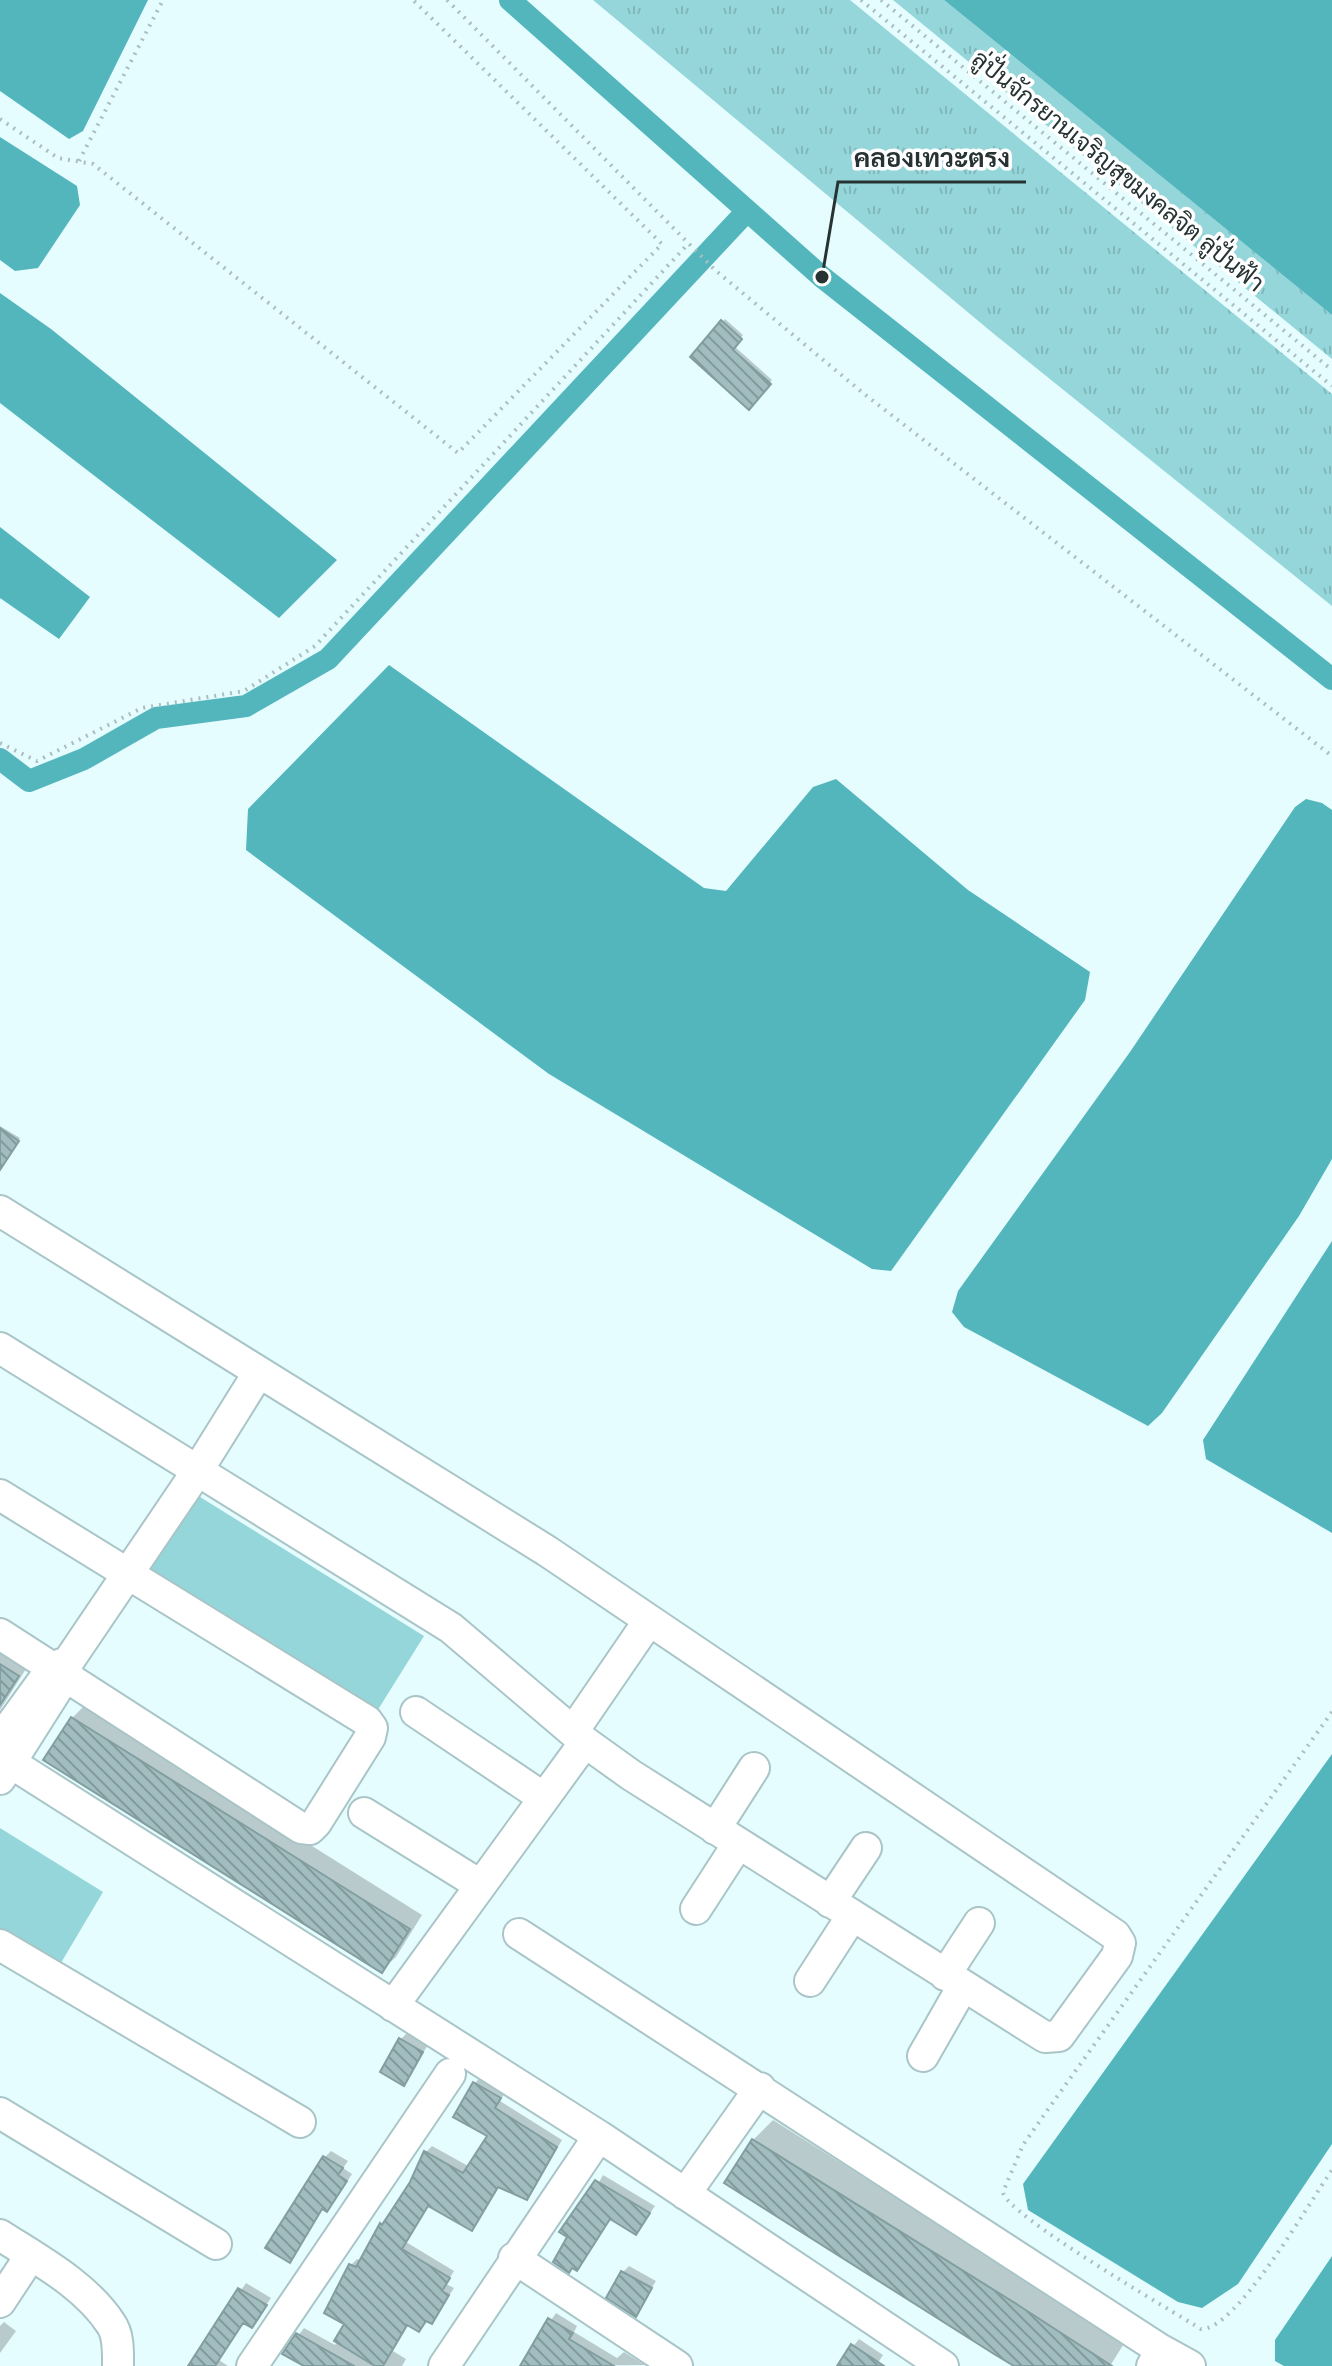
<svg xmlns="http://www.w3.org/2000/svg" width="1332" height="2366" viewBox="0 0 1332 2366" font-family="Poppins,Sarabun,sans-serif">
<defs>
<pattern id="grass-tufts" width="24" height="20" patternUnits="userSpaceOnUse" patternTransform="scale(2)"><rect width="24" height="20" fill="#94d6da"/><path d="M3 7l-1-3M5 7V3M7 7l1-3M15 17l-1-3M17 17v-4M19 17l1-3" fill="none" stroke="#80b8bc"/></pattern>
<pattern id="building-back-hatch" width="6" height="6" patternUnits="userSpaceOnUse" patternTransform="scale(2)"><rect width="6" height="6" fill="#a1bdbf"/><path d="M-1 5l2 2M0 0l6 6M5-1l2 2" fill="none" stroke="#839a9c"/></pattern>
</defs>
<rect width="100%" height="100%" fill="#e6fdff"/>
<!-- grass -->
<path fill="url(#grass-tufts)" d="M593,0H850L1332,394V606L994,334Z
M893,0H944L1332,315V359Z"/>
<!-- green -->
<path fill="#94d6da" d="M192,1492L424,1636L374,1716L142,1572Z
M0,1828L103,1892L52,1978L0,1945Z"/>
<!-- water -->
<path fill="#53b6bc" d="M0,0H148L83,131L69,139L0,91Z
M944,0H1332V315Z
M0,137L77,186L80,205L38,268L15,271L0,260Z
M0,293L51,329L337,560L279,618L0,403Z
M0,527L90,597L59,639L0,598Z
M389,665L704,888L726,891L813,787L836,779L968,890L1090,972L1085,1000L891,1271L872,1269L549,1074L246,850L248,809Z
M1306,799L1322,803L1332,810V1159L1299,1216L1162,1413L1148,1426L964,1327L952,1312L958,1291L1130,1052L1295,807Z
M1332,1241V1533L1206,1459L1203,1440Z
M1332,1754V2144L1238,2284L1202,2308L1178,2302L1028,2210L1023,2184Z
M1332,2256V2366H1284L1275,2361V2340Z"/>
<!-- shadow -->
<path fill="#0003" d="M725,319L743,335L734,346L772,380L749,407L692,357Z
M0,1126L20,1138L0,1168Z
M0,1642L31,1661L0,1710Z
M86,1704L422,1915L396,1957L382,1970L46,1760L72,1718Z
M407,2033L428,2045L404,2083L401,2039Z
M481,2077L505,2092L500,2101L562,2140L533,2191L526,2197L500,2186L472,2229L430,2204L406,2242L454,2271L446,2284L454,2288L432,2322L428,2319L419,2330L409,2324L393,2351L406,2359L402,2366H308L285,2353L304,2328L335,2345L347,2323L351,2265L357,2259L362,2261L381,2224L411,2183L426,2152L432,2146L470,2167L490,2135L474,2084Z
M773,2120L1125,2342L1110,2366H1018L753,2140Z
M331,2151L348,2161L343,2168L352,2174L333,2203L323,2207L289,2260L325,2157Z
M603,2175L655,2206L636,2233L612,2217L577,2268L570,2236Z
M629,2266L656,2281L635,2314L623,2272Z
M246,2283L271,2298L252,2326L245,2321L219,2360L228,2366H191Z
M556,2313L577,2326L574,2332L617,2358L624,2352L645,2365L520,2366Z
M4,2322L16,2331L0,2353V2326Z
M859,2339L883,2355L876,2366H838Z"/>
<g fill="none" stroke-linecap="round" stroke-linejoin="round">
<!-- canal -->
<path stroke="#53b6bc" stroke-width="22" d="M510,0L822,277L1332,679
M0,759L29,781L84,759L156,718L246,706L328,659L747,211"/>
</g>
<!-- building -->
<path fill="url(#building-back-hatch)" stroke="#839ea0" stroke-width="2" d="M721,320L742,339L733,350L771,384L749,410L690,357Z
M0,1128L19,1141L0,1170Z
M0,1664L19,1676L0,1705Z
M71,1717L410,1929L382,1973L43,1760Z
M399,2038L423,2052L404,2086L380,2072Z
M473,2082L501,2098L495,2108L557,2147L527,2200L498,2187L472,2231L428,2206L402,2249L450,2278L442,2291L449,2295L432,2324L426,2321L419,2332L407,2325L383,2366H375L334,2341L344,2324L324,2313L349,2264L356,2267L380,2223L382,2225L410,2182L424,2151L463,2173L487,2136L453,2117Z
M752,2139L1018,2305L1112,2366H1014L994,2354L724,2183Z
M323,2156L343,2168L338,2175L347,2181L327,2212L322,2209L290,2263L265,2248Z
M595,2180L650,2213L636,2235L610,2219L577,2271L572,2268L569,2273L553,2262L567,2237L559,2232Z
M621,2271L652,2288L636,2317L606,2298Z
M238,2288L267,2305L252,2328L243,2323L215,2366H188Z
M548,2318L573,2333L569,2339L614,2366H520Z
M296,2333L354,2366H304L282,2354Z
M851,2344L884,2366H837Z"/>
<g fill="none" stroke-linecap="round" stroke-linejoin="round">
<defs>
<path id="minor" d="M0,1211L547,1551L1115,1935L1120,1943L1117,1956L1059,2036L1045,2037L631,1775L585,1742L451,1628L0,1348
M0,1495L367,1721L372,1728L370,1737L316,1823L310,1829L301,1828L0,1634
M68,1662L196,1473L259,1372
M416,1712L544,1798
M574,1730L648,1622
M0,1740L53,1667L68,1662L66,1675L0,1779
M0,1756L599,2136L943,2366
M364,1813L480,1885
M715,1829L754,1768
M830,1902L866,1848
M696,1909L738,1844
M519,1934L1161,2350L1152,2366
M0,1945L300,2122
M945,1975L979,1923
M810,1981L852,1916
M393,2006L585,1742
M923,2056L963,1986
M0,2113L216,2244
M685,2194L760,2088
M0,2235C37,2259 86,2285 111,2324C119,2335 118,2353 118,2366
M514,2258L677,2366
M0,2302L31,2255
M1161,2350L1190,2366
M252,2366L450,2074
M444,2366L599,2136"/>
</defs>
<!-- minor casing -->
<use href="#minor" stroke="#a9c5c7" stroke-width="34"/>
<!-- path -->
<path stroke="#aabebf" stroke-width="4" stroke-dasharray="2 6" stroke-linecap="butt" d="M447,0L715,270L863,393L1332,756
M861,0L1332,386
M881,0L1332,370
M0,119L58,158L93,164L458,453L662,244L413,0
M79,161L163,0
M0,743L37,761L142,708L244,691L315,646L688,244
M1332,1712L1044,2115L1023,2145L1003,2192C1005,2214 1172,2311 1201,2329C1236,2331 1310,2201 1332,2170"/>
<!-- minor -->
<use href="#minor" stroke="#fff" stroke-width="30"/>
</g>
<g text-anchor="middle" stroke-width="7" stroke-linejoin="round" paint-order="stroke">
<!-- street labels -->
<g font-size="24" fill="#273333" stroke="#fff">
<text transform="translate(1118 171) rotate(39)" y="8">ลู่ปั่นจักรยานเจริญสุขมงคลจิต ลู่ปั่นฟ้า</text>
</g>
</g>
<!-- callouts -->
<path fill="none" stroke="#273333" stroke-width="3" d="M822 277L838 182H1026"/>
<circle fill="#273333" stroke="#fff" stroke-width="3" cx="822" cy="277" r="8"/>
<g font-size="26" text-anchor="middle" font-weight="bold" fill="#273333" stroke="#fff" stroke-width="7" stroke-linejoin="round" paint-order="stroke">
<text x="932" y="167">คลองเทวะตรง</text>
</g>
</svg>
